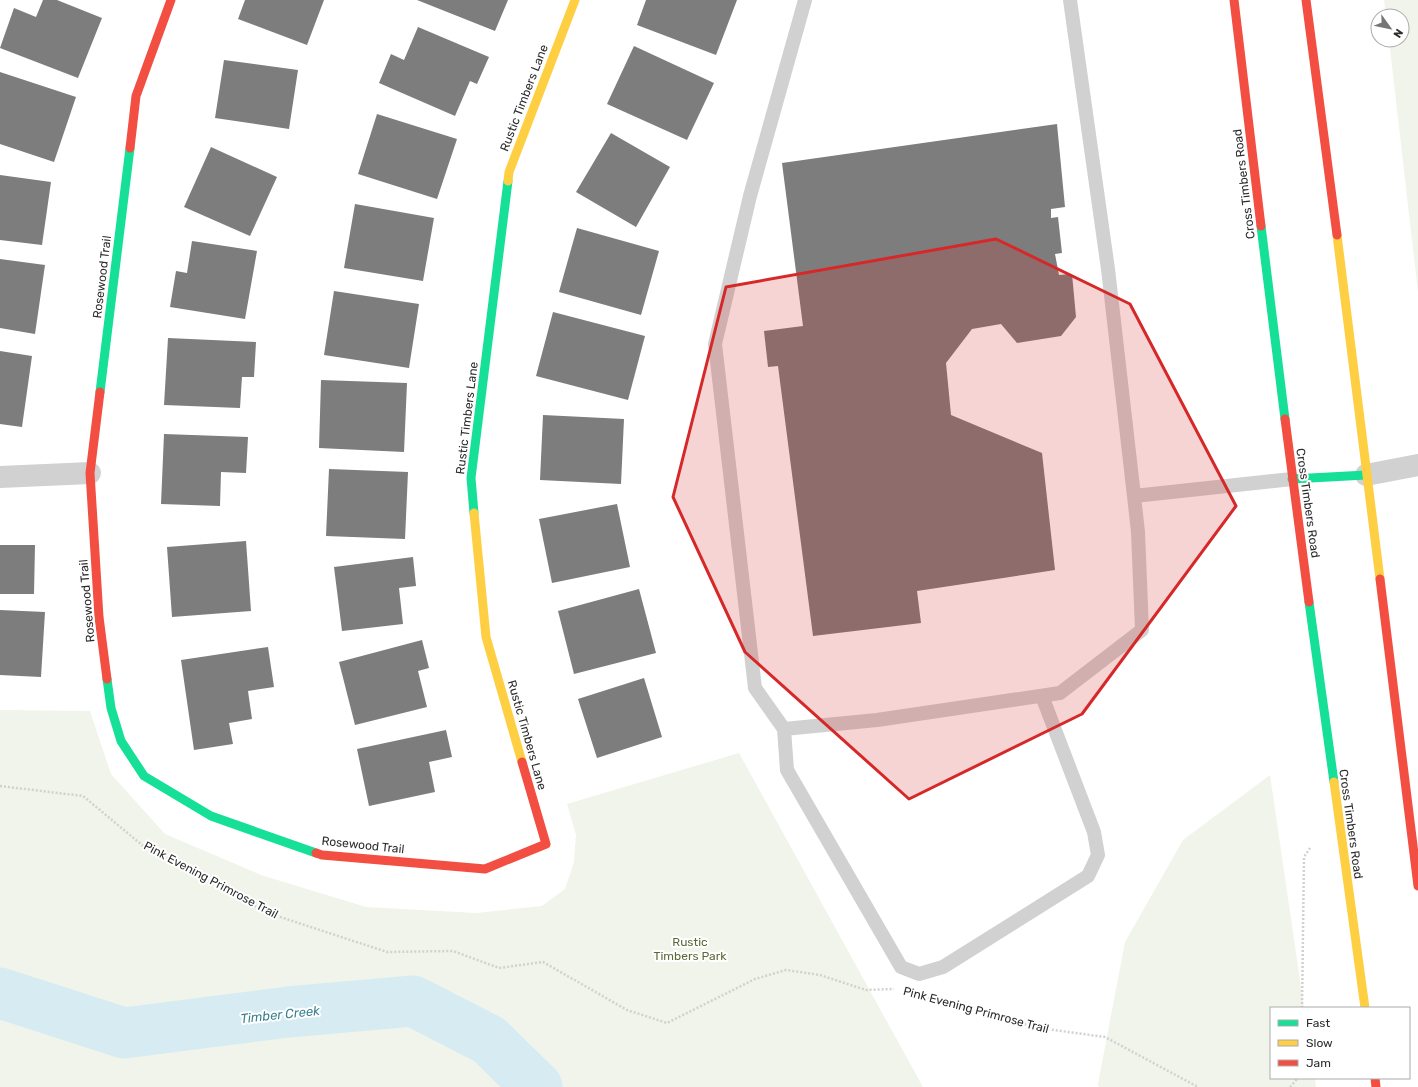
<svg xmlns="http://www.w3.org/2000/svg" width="1418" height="1087" viewBox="0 0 1418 1087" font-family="Rubik,sans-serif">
<rect width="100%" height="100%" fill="#fff"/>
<!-- green -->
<path fill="#f1f4ea" d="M1384,0H1418V292L1389,40H1402V16H1386Z
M0,710L90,711L111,774L165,834L261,875L366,907L476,913L542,906L565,889L574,862L576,835L567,804L739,753L923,1087H0Z
M1270,775L1304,1008H1271V1078H1315L1316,1087H1099L1098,1084L1125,942L1183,840Z"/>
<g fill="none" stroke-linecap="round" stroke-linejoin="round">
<!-- river -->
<path stroke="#d6ecf2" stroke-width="51" d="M0,993L124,1033L288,1012L413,1001L489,1040L537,1087"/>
</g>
<!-- building -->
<path fill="#7d7d7d" d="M43,0H57L102,18L78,78L0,48L14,8L36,17Z
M245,0H324L307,45L238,19Z
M417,0H508L495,31Z
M646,0H737L716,55L637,25Z
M418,27L489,57L477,84L470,81L455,116L379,83L391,54L404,60Z
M634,46L714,83L687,140L607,104Z
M224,60L298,70L289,129L215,118Z
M0,72L76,97L54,162L0,144Z
M377,114L457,139L437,199L358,174Z
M1057,124L1065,207L1051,209V218L1058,217L1062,253L1055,254L1059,275L1072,274L1076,317L1061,336L1017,343L1001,324L972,329L946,363L951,415L1042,453L1055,570L917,591L921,623L813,636L778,366L768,367L764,331L803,326L782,163Z
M611,133L670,167L636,227L576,192Z
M211,147L277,177L250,236L184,207Z
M0,175L51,182L42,245L0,240Z
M355,204L434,218L423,281L344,268Z
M577,228L659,251L641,315L559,292Z
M192,241L257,251L245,319L170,307L176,271L187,273Z
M0,259L45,265L35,334L0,328Z
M334,291L419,304L409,368L324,355Z
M553,312L645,336L628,400L536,376Z
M168,338L256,342L254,377H242L240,408L164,405Z
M0,351L32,356L22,427L0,424Z
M321,380L407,383L404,452L319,448Z
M543,415L624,419L621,484L540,480Z
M164,434L248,437L246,473L221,472L220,506L161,504Z
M329,469L408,472L405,539L326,536Z
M617,504L630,567L552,583L539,519Z
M246,541L251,611L172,617L167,547Z
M0,545H35L34,594H0Z
M413,557L416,586L399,588L403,624L342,631L334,567Z
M639,589L656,653L574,674L558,611Z
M0,610L45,612L41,677L0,675Z
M422,640L429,668L418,671L427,707L355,725L339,662Z
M268,647L274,687L248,691L252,719L229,723L233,744L194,750L181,660Z
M644,678L662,737L597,758L578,699Z
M446,730L452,757L429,762L435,792L369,806L357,749Z"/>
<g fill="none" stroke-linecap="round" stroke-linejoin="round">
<!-- path -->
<path stroke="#d1d1d1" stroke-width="2.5" stroke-dasharray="2 2" stroke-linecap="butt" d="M0,786L83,796L142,845L268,913L387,952L453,951L499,968L543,962L627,1010L667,1023L755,979L786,970L820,975L866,990L894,989
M924,997L1039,1028L1105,1037L1198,1087
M1302,1008L1304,857L1310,848
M1290,1087L1298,1078"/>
<!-- lane -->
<path stroke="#d1d1d1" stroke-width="14" d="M805,0L750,196L715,344L755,688L784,729L877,720L1060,693L1142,630L1138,532L1134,496L1108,269L1070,0
M1134,496L1292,479
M784,729L787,770L901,967L919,974L943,967L1088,876L1098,855L1094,832L1042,696"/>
<!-- street -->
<path stroke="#d1d1d1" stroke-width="22" d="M1366,475L1418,465
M0,477L90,473"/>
<!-- fast -->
<path stroke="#16e098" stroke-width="9" d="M1261,226L1285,419
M100,392L130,148
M1292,479L1366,475
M474,513L471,478L508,181
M1309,602L1334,782
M107,679L111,708L121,741L144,776L211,816L316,853"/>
<!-- slow -->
<path stroke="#ffcf43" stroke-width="9" d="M508,181L509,172L575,0
M1337,235L1380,579
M474,513L486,637L522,762
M1334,782L1365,1008"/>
<!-- jam -->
<path stroke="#f24e42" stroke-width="9" d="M1234,0L1261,226
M1306,0L1337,235
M130,148L136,96L171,0
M100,392L90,473L99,617L107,679
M1285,419L1309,602
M1380,579L1418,886
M316,853L322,855L485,869L546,844L522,762
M1375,1078L1376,1087"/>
</g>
<!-- marked area -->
<path fill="#d62828" fill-opacity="0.2" stroke="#d62828" stroke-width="3" stroke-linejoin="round" d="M996,239L1130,304L1236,506L1082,714L909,799L745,652L673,497L726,287Z"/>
<g text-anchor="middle" stroke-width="4" stroke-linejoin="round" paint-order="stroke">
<!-- street labels -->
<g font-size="12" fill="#2c2c2c" stroke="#fff">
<text transform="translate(524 98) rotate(-69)" y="4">Rustic Timbers Lane</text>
<text transform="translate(1244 184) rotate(-97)" y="4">Cross Timbers Road</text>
<text transform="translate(102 277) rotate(-83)" y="4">Rosewood Trail</text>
<text transform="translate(467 418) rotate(-83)" y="4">Rustic Timbers Lane</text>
<text transform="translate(1308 503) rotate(82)" y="4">Cross Timbers Road</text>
<text transform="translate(87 601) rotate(-95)" y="4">Rosewood Trail</text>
<text transform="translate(527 735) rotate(74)" y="4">Rustic Timbers Lane</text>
<text transform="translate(1351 824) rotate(82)" y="4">Cross Timbers Road</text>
<text transform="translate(363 845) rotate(6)" y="4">Rosewood Trail</text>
<text transform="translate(211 880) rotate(28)" y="4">Pink Evening Primrose Trail</text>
<text transform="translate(976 1010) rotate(15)" y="4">Pink Evening Primrose Trail</text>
</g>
<!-- park labels -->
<g font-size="12" fill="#596939" stroke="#fff">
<text x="690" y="946">Rustic<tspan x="690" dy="14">Timbers Park</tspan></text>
</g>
<!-- water labels -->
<g font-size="13" font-style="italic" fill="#398090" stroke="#fff">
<text transform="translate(280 1014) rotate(-6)" y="5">Timber Creek</text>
</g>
</g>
<!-- legend -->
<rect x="1270" y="1007" width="140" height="72" fill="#ffffff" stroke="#ababab"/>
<rect x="1278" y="1020" width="20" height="6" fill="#16e098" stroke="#ababab"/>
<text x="1306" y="1027" font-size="12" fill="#2c2c2c">Fast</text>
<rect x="1278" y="1040" width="20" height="6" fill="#ffcf43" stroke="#ababab"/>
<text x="1306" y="1047" font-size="12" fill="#2c2c2c">Slow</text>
<rect x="1278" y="1060" width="20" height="6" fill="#f24e42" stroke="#ababab"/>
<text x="1306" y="1067" font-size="12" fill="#2c2c2c">Jam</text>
<!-- north arrow -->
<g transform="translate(1390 28) rotate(123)"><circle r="19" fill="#ffffff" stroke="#ababab"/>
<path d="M0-3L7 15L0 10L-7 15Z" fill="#767676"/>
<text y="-6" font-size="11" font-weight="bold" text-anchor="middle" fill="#2c2c2c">N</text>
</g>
</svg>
